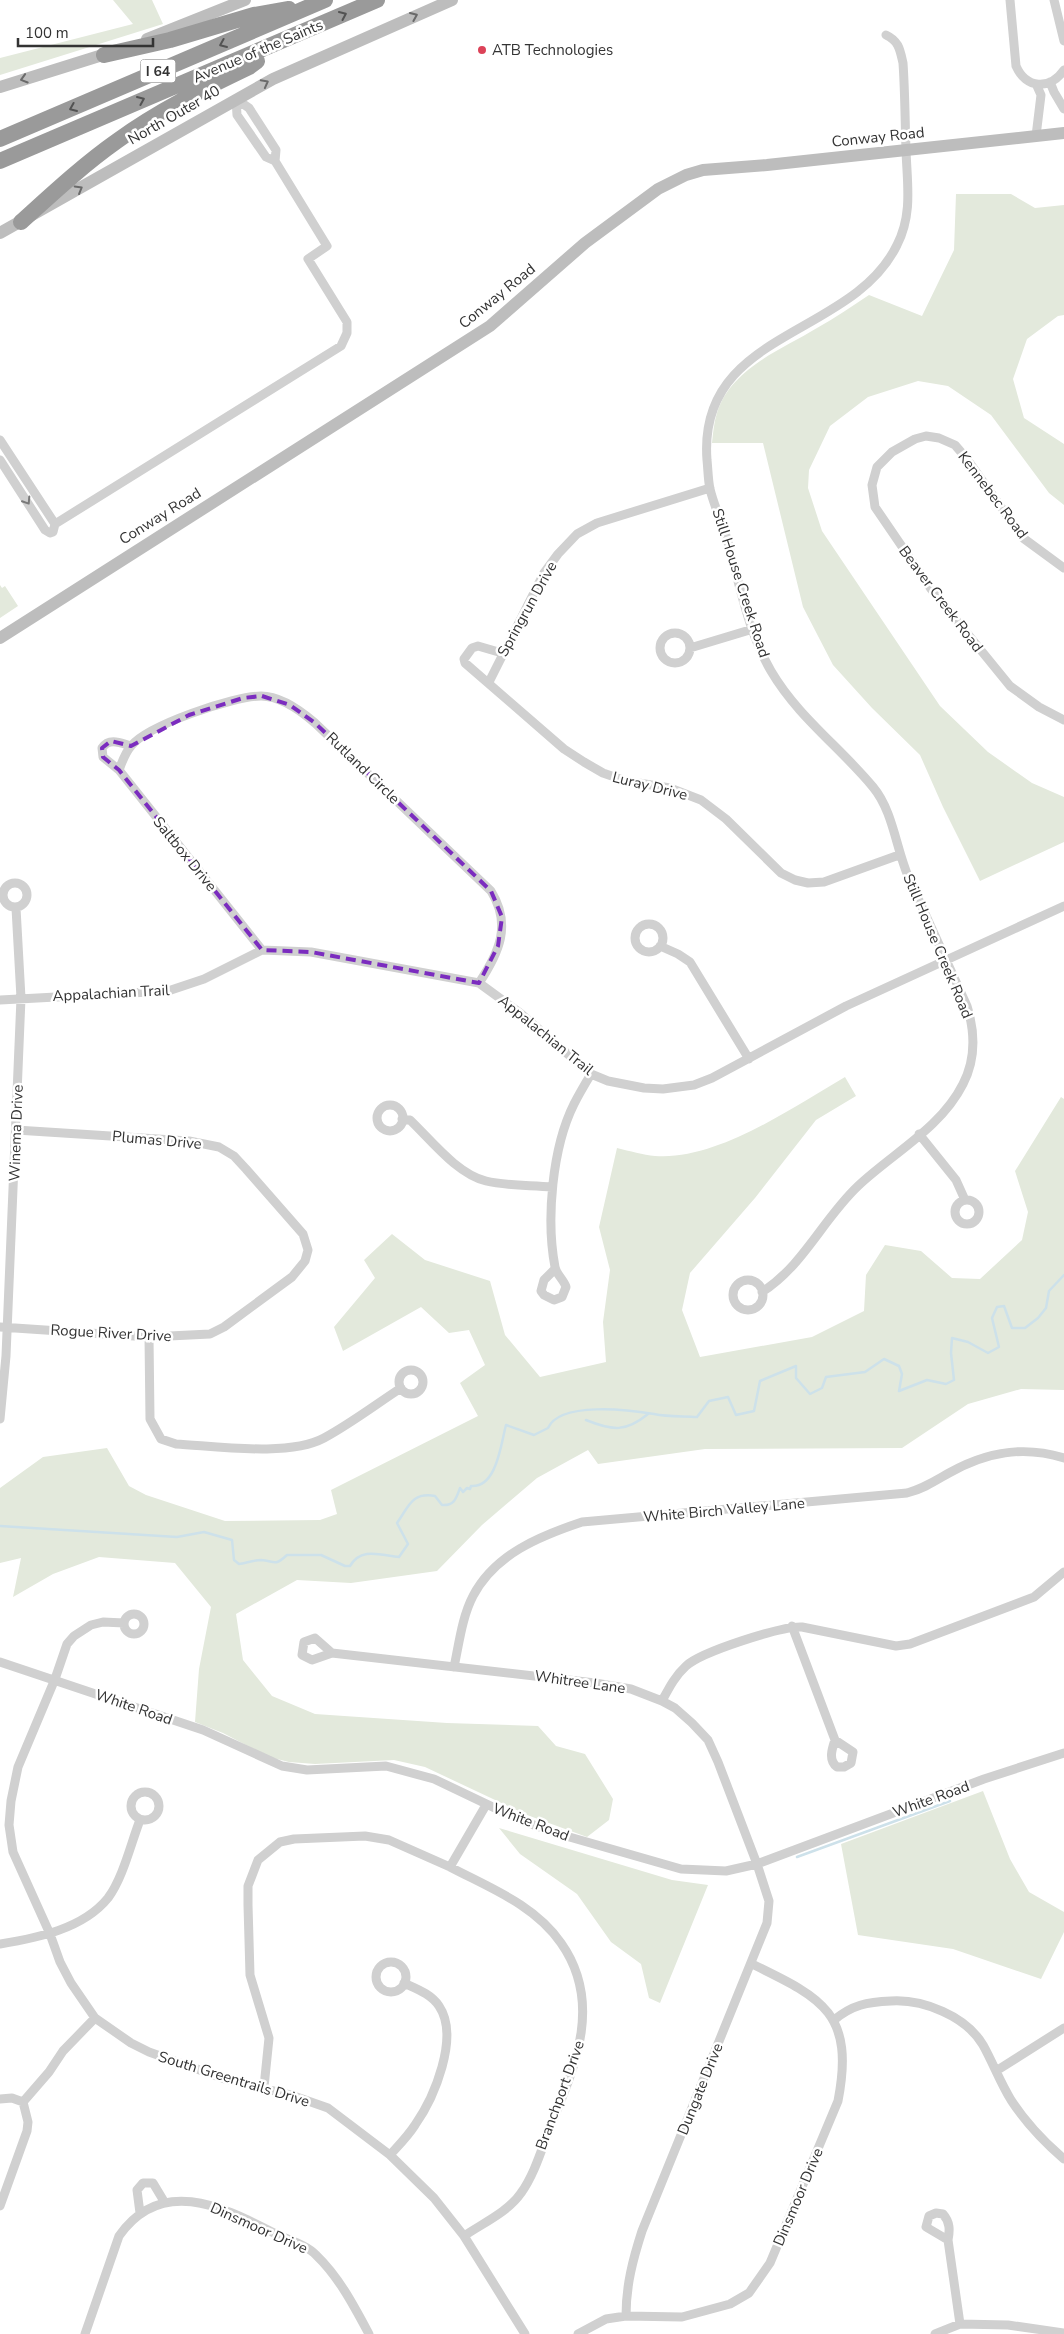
<svg xmlns="http://www.w3.org/2000/svg" width="1064" height="2334" viewBox="0 0 1064 2334" font-family="'Nunito Sans',sans-serif">
<rect width="100%" height="100%" fill="#fff"/>
<!-- green -->
<path fill="#e3e9dc" d="M113,0H152L163,24L0,75V58L133,24Z
M956,194H1011L1035,208L1064,205V315L1058,316L1027,339L1013,379L1024,418L1064,444V505L1049,493L991,415L948,386L918,381L868,397L830,426L809,470L808,488L822,531L940,706L988,752L1032,783L1064,797V842L980,881L943,807L920,755L872,708L833,665L803,607L763,443H712C713,433 714,422 717,413C731,368 781,350 817,328C835,318 852,306 869,295L922,316L954,250Z
M0,585L2,588L5,586L18,606L0,618Z
M845,1077L856,1096L816,1120L755,1198L690,1273L682,1310L700,1357L812,1337L864,1311L866,1275L885,1245L921,1251L952,1278L980,1279L1022,1240L1028,1212L1015,1171L1061,1097L1064,1099V1390L1021,1389L968,1404L902,1448L705,1449L598,1464L588,1450L537,1478L482,1525L437,1571L351,1583L297,1580L236,1614L243,1660L272,1696L315,1714L447,1723L538,1726L556,1746L585,1754L613,1799L609,1820L587,1837L527,1815L425,1767L394,1760L315,1764L289,1762L269,1757L223,1733L195,1722L199,1669L211,1607L175,1563L99,1557L53,1574L13,1597L21,1558L0,1563V1488L43,1457L107,1448L129,1486L146,1495L225,1521L320,1520L337,1514L331,1490L478,1416L460,1383L485,1365L469,1330L449,1333L421,1307L343,1351L334,1327L375,1278L364,1260L392,1234L425,1260L490,1281L505,1335L540,1377L606,1362L603,1322L610,1270L599,1227L617,1148C630,1151 643,1155 655,1156C717,1161 793,1107 845,1077Z
M983,1791L1010,1859L1029,1892L1064,1912V1932L1041,1979L953,1949L858,1935L841,1844Z
M499,1828L672,1880L708,1885L660,2003L649,1998L641,1964L611,1942L577,1894L520,1854Z"/>
<g fill="none" stroke-linecap="round" stroke-linejoin="round">
<!-- stream -->
<path stroke="#cde1ea" stroke-width="2.5" d="M586,1420C613,1431 626,1432 648,1414
M0,1526L177,1537L204,1532L232,1540L234,1560L239,1564C246,1563 254,1560 261,1560C275,1561 274,1567 287,1555H321L345,1566H350C361,1547 380,1555 399,1557L408,1544L397,1523C409,1506 412,1492 435,1496L442,1505C454,1506 456,1499 460,1488L463,1492L467,1488L470,1489L471,1486C497,1488 501,1443 506,1425L534,1435L548,1428C560,1401 630,1410 654,1414C668,1417 683,1416 697,1417L709,1401L728,1397L736,1415L754,1411L760,1381L796,1366V1378L810,1394L822,1388L826,1377L865,1372L884,1359L899,1366L902,1374L899,1391L927,1380L946,1384L954,1380L951,1353L952,1338L968,1342L988,1353L999,1347L992,1318L997,1307L1004,1306L1012,1328H1025L1038,1318L1046,1308L1049,1291L1064,1275
M797,1857L950,1801"/>
<!-- street -->
<path stroke="#d0d0d0" stroke-width="9" d="M1010,0L1016,66C1026,89 1050,90 1064,70
M1054,0L1064,41
M1050,82L1054,92L1064,109
M236,99L249,108L276,150L275,161L266,157L237,115Z
M1036,136L1041,95L1037,86
M0,440L55,524L53,532L50,533L45,530L0,460
M55,524L341,346L347,333V322L308,259L327,246L275,161
M1064,568L1023,538L967,459L955,445L939,438L926,436L915,439L892,452L877,467L872,485L875,507L931,589L1010,686L1039,707L1064,720
M660 648a15 15 0 1 1 30 0a15 15 0 1 1-30 0Z
M690,648L753,629
M502,653L478,646L472,648L464,659L465,663L564,749L584,762L603,773L626,781L670,788L701,800L726,819L781,873L795,880L808,883L824,882L899,855
M489,682L544,573L558,554L577,534L597,523L710,488
M119,770L103,757L102,748C109,737 121,743 131,746
M3 895a12 12 0 1 1 24 0a12 12 0 1 1-24 0Z
M635 938a14 14 0 1 1 28 0a14 14 0 1 1-28 0Z
M660,946L678,954L690,962L749,1059
M262,950L119,770C122,762 125,753 131,746C148,725 234,696 261,696C281,696 300,710 315,723L491,891C512,925 499,953 479,983
M0,1000L168,991L204,979L262,950L311,952L479,983L520,1013L591,1074L608,1081L644,1088L663,1089L694,1085L712,1078L846,1006L1064,906
M377 1118a13 13 0 1 1 26 0a13 13 0 1 1-26 0Z
M402,1119L410,1120C431,1140 457,1174 486,1181C506,1186 531,1185 552,1187
M919,1134L956,1180L965,1200
M955 1212a12 12 0 1 1 24 0a12 12 0 1 1-24 0Z
M555,1269L544,1280L541,1291L544,1295L554,1300L562,1297L566,1287C564,1280 556,1274 555,1267C546,1220 552,1148 574,1104C579,1094 585,1084 591,1074
M733 1295a15 15 0 1 1 30 0a15 15 0 1 1-30 0Z
M762,1292C803,1266 823,1219 858,1186C893,1153 941,1128 963,1084C976,1059 975,1032 967,1006L908,876C896,848 893,811 873,787C840,747 798,717 771,671C748,632 739,582 727,539C722,522 714,506 710,489C708,480 708,469 707,460C697,330 852,338 897,245C913,214 907,183 906,150C905,121 905,92 903,63C900,50 899,41 886,35
M0,1327L149,1337L210,1334L224,1327L292,1277L305,1261L308,1250L303,1234L246,1169L234,1156L219,1147L189,1141L16,1130
M149,1337L150,1419L161,1439L176,1444C215,1446 289,1457 324,1438C350,1424 375,1405 401,1388
M399 1382a12 12 0 1 1 24 0a12 12 0 1 1-24 0Z
M0,1419L6,1356L21,998L16,908
M124 1624a10 10 0 1 1 20 0a10 10 0 1 1-20 0Z
M124,1623L103,1622L91,1625L74,1636L67,1644L55,1679L18,1767L11,1801L9,1825L13,1852L50,1934L60,1962L71,1983L95,2018L131,2043L149,2052L225,2079L291,2095L328,2108L390,2155L434,2198L464,2236L525,2334
M792,1626L835,1740
M332,1653L315,1638L304,1642L302,1655L312,1660L332,1653L595,1683L631,1689L662,1701L675,1708L692,1723L708,1740L718,1762L757,1864L769,1901L767,1923L642,2231C633,2259 626,2285 626,2316
M0,1662L203,1730L282,1766L307,1770L386,1766L434,1779L522,1821L566,1836L681,1869L726,1871L757,1864L984,1779L1064,1753
M454,1667C459,1644 462,1617 473,1596C495,1554 540,1536 582,1522L907,1493C923,1489 935,1481 949,1473C986,1452 1023,1445 1064,1458
M662,1701C669,1688 675,1676 686,1666C701,1652 781,1626 802,1627L896,1646L910,1644L1034,1597L1064,1572
M835,1740L853,1752L851,1763L844,1767H837C828,1760 832,1749 835,1740Z
M131 1806a14 14 0 1 1 28 0a14 14 0 1 1-28 0Z
M450,1867C490,1888 535,1905 561,1943C604,2004 574,2069 549,2130C541,2151 534,2175 521,2193C508,2212 483,2223 464,2236
M0,1944C37,1938 83,1929 108,1898C123,1878 131,1843 140,1820
M376 1977a15 15 0 1 1 30 0a15 15 0 1 1-30 0Z
M834,2020C852,2005 867,2002 891,2001C923,1999 966,2016 983,2045C993,2063 1000,2082 1011,2100C1026,2123 1043,2141 1064,2159
M996,2071L1064,2028
M264,2087L269,2038L250,1975L248,1905V1886L258,1860L280,1842L294,1839L365,1836L389,1840L450,1867L486,1805
M0,2099L12,2098L23,2102L49,2072L63,2051L95,2018
M390,2155C399,2145 408,2136 415,2125C434,2098 460,2037 439,2006C431,1994 417,1989 404,1983
M0,2206L27,2131L28,2122L23,2102
M140,2213L137,2190L143,2183H153L165,2203
M948,2240L926,2227L929,2216L936,2213L943,2214C950,2222 950,2230 948,2240L960,2324
M85,2334L119,2236C160,2177 220,2205 272,2232C285,2239 306,2244 316,2255C339,2277 354,2306 369,2334
M578,2334L606,2319L626,2316L682,2317L730,2304L749,2293L770,2263L838,2101C855,2013 822,1998 752,1964
M935,2334L960,2324L1008,2325L1064,2333"/>
<!-- secondary -->
<path stroke="#bdbdbd" stroke-width="12" d="M147,39L245,0
M0,87L112,52
M0,233L273,79L452,0
M0,638L490,326L585,243L658,189L686,175L703,170L767,165L1064,133"/>
<!-- highway -->
<path stroke="#9a9a9a" stroke-width="16" d="M104,55L170,40L254,15L289,9
M0,139L325,0
M0,161L377,0
M21,222C52,194 83,165 117,141C158,111 203,89 249,67L257,61"/>
</g>
<!-- one-way arrows -->
<defs><path id="oneway-chevron" d="M-2-3.5L2.5 0L-2 3.5" fill="none" stroke-width="1.6" stroke-linecap="round" stroke-linejoin="round" transform="scale(1.25)"/></defs>
<g stroke="#525252">
<use href="#oneway-chevron" transform="translate(343 15) rotate(-24)"/>
<use href="#oneway-chevron" transform="translate(223 44) rotate(157)"/>
<use href="#oneway-chevron" transform="translate(141 100) rotate(-23)"/>
<use href="#oneway-chevron" transform="translate(73 108) rotate(157)"/>
</g>
<g stroke="#6a6a6a">
<use href="#oneway-chevron" transform="translate(414 16) rotate(-23)"/>
<use href="#oneway-chevron" transform="translate(24 79) rotate(163)"/>
<use href="#oneway-chevron" transform="translate(265 83) rotate(-28)"/>
<use href="#oneway-chevron" transform="translate(79 189) rotate(-30)"/>
</g>
<use stroke="#7a7a7a" href="#oneway-chevron" transform="translate(27 501) rotate(57)"/>
<!-- marked area -->
<path fill="none" stroke="#7b2cbf" stroke-width="4" stroke-dasharray="10 6" stroke-linejoin="round" d="M262,696L290,705L315,723L491,891L502,917L498,946L479,983L311,952L262,950L119,770L103,757L102,748L111,741L131,746L189,715L243,698Z"/>
<!-- markers -->
<circle fill="#dc4258" stroke="#fff" stroke-width="2" cx="482" cy="50" r="5"/>
<g text-anchor="middle" stroke-width="5" stroke-linejoin="round" paint-order="stroke">
<!-- shield labels -->
<rect fill="#fff" stroke="#707070" stroke-width="1" x="140.5" y="59.5" width="35" height="23" rx="4"/>
<g font-size="14" font-weight="bold" fill="#333">
<text x="158" y="76">I 64</text>
</g>
<!-- poi labels -->
<g font-size="15" fill="#333" stroke="#fff" text-anchor="start">
<text x="492" y="55">ATB Technologies</text>
</g>
<!-- street labels -->
<g font-size="15" fill="#333" stroke="#fff">
<text transform="translate(258 51) rotate(-23)" y="5">Avenue of the Saints</text>
<text transform="translate(174 115) rotate(-30)" y="5">North Outer 40</text>
<text transform="translate(878 137) rotate(-6)" y="5">Conway Road</text>
<text transform="translate(497 296) rotate(-39)" y="5">Conway Road</text>
<text transform="translate(993 495) rotate(53)" y="5">Kennebec Road</text>
<text transform="translate(160 516) rotate(-32)" y="5">Conway Road</text>
<text transform="translate(741 583) rotate(72)" y="5">Still House Creek Road</text>
<text transform="translate(941 599) rotate(53)" y="5">Beaver Creek Road</text>
<text transform="translate(527 609) rotate(-61)" y="5">Springrun Drive</text>
<text transform="translate(363 768) rotate(44)" y="5">Rutland Circle</text>
<text transform="translate(650 786) rotate(14)" y="5">Luray Drive</text>
<text transform="translate(185 854) rotate(51)" y="5">Saltbox Drive</text>
<text transform="translate(938 946) rotate(67)" y="5">Still House Creek Road</text>
<text transform="translate(111 993) rotate(-3)" y="5">Appalachian Trail</text>
<text transform="translate(546 1035) rotate(39)" y="5">Appalachian Trail</text>
<text transform="translate(16 1133) rotate(-88)" y="5">Winema Drive</text>
<text transform="translate(157 1140) rotate(5)" y="5">Plumas Drive</text>
<text transform="translate(111 1333) rotate(3)" y="5">Rogue River Drive</text>
<text transform="translate(724 1510) rotate(-5)" y="5">White Birch Valley Lane</text>
<text transform="translate(580 1682) rotate(8)" y="5">Whitree Lane</text>
<text transform="translate(134 1707) rotate(19)" y="5">White Road</text>
<text transform="translate(931 1799) rotate(-20)" y="5">White Road</text>
<text transform="translate(531 1822) rotate(21)" y="5">White Road</text>
<text transform="translate(234 2079) rotate(17)" y="5">South Greentrails Drive</text>
<text transform="translate(700 2089) rotate(-68)" y="5">Dungate Drive</text>
<text transform="translate(560 2095) rotate(-70)" y="5">Branchport Drive</text>
<text transform="translate(798 2197) rotate(-67)" y="5">Dinsmoor Drive</text>
<text transform="translate(259 2228) rotate(24)" y="5">Dinsmoor Drive</text>
</g>
</g>
<!-- scale -->
<path d="M18 38v8h135v-8" fill="none" stroke="#333333" stroke-width="2.5"/>
<text x="25" y="38" font-size="15" fill="#333333" stroke="#ffffff" stroke-width="4" paint-order="stroke">100 m</text>
</svg>
